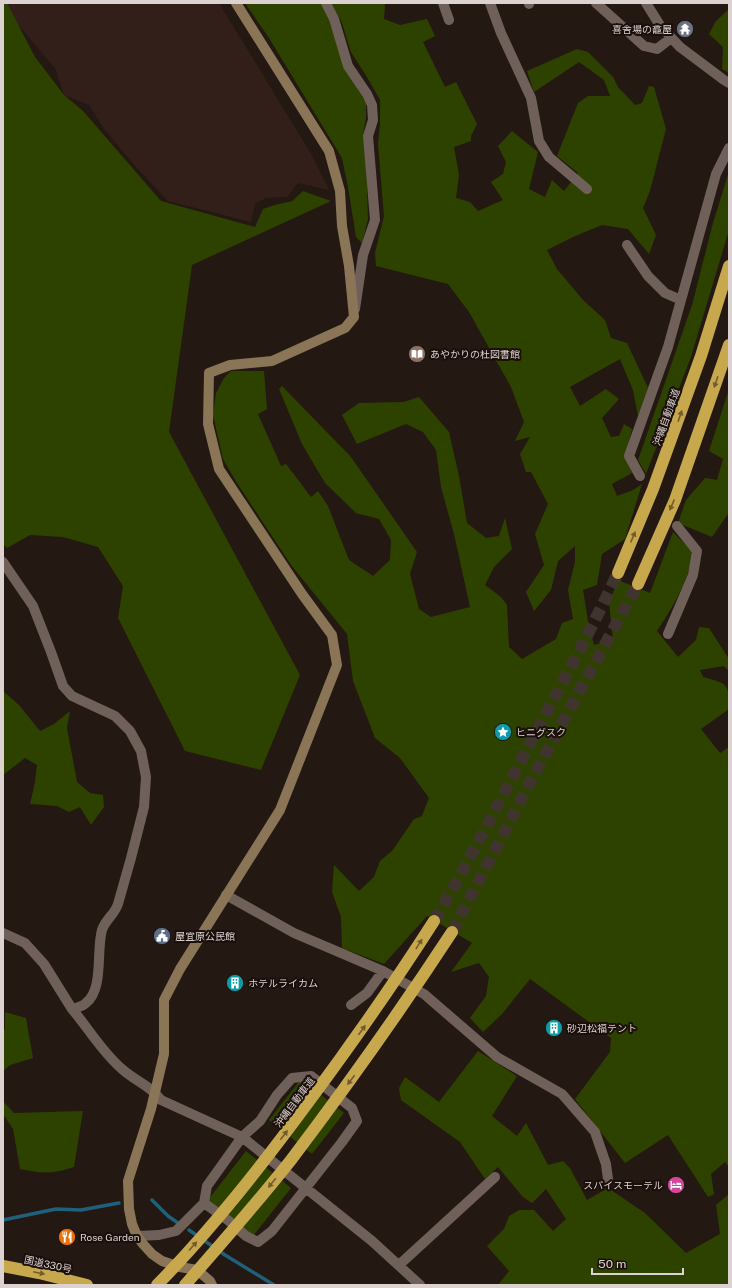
<svg xmlns="http://www.w3.org/2000/svg" width="732" height="1288" viewBox="0 0 732 1288" font-family="'Public Sans','Noto Sans JP',sans-serif">
<rect width="100%" height="100%" fill="#241813"/>
<!-- built -->
<path fill="#321f19" d="M6,3H219L313,157L329,190L298,183L287,197L266,198L255,204L251,222L168,201L137,168L104,129L89,105L64,95L55,68L14,20Z"/>
<!-- green -->
<path fill="#2e4200" d="M3,3H7L35,57L64,95L83,111L161,201L255,227L263,209L275,205L292,201L303,191L331,201L192,265L169,432L300,675L261,770L185,751L118,618L123,586L98,547L63,537L30,535L7,548L3,544Z
M245,3H321L330,23L344,66L359,88L366,104V118L363,135L366,157L368,219L362,243L356,237L348,187L342,158L269,38Z
M332,3H384L385,6L384,19L400,25L427,19L435,36L423,42L445,87L456,82L477,124L471,136V141L454,147L459,175L456,198L470,202L478,211L503,200L491,182L503,174L506,162L498,146L512,131L538,152L529,189L545,197L552,180L564,191L578,173L557,156L578,103L588,96H610L604,80L579,62L534,92L527,71L577,49L588,52L613,77L618,87L635,105L642,103L649,86L654,87L666,129L650,191L643,208L656,235L649,254L628,229L602,225L573,237L547,250L557,269L583,300L605,320L611,338L627,343L648,388L638,416L633,390L620,359L570,387L580,406L606,389L619,399L602,418L611,437L619,436L624,424L632,429L625,456L632,473L612,484L617,496L633,490L642,484L625,539L602,554L597,585L583,590L588,621L594,645L613,640L609,603L618,580L650,593L673,532L694,553C687,582 674,606 657,631L678,657L696,640L699,627L709,628L729,659V671L724,666L700,670L703,677C728,684 729,683 729,709L701,729L720,753L729,747V1167L725,1162L711,1174L714,1194L708,1197L668,1135L625,1163L575,1099L610,1052L611,1038L530,979L502,1014L483,1032L470,1018L486,996L489,977L479,963L451,972L472,943L427,916L384,964L342,948L341,917L332,892L334,865L359,891L374,877L380,861L392,851L414,819L422,816L429,798L400,758L375,738L353,681L347,634L291,565L237,483L223,459L213,415L216,393L224,378L231,371H264L267,409L258,414L281,466L286,464L311,497L318,491L328,506L349,560L373,576L390,560L391,540L379,519L356,513L325,483L302,444L279,389L282,386L351,457L417,552L410,574L419,609L431,617L470,607L454,534L441,487L436,450L423,432L406,424L357,444L342,415L359,403L404,402L419,397L449,432L459,476L467,523L486,538L499,536L505,518L512,549L494,567L485,585L501,597L507,605L509,647L522,659L556,639L562,623L573,619L568,590L575,562V546L558,561L551,590L534,611L526,592L544,565L535,534L548,504L531,472H526L520,454L530,437L515,441L524,422L511,387L469,312L448,284L376,266L375,253L384,216L378,144L380,124V100L367,77L351,52L342,23Z
M729,9V73L722,69L723,47L709,34L716,21Z
M729,171V230L691,357L646,474L638,460L692,305L713,223Z
M729,389V510L728,514L712,537L678,523L686,500L705,478L717,480L723,459L709,451Z
M3,691L19,705L40,731L54,724L70,711L67,728L77,782L90,793L103,795L104,807L91,825L80,807L69,812L57,806L30,804L35,782L37,765L25,758L3,775Z
M5,1012L26,1018L33,1058L10,1065L3,1071V1031L5,1029Z
M478,1051L517,1076L492,1116L517,1136L526,1123L548,1165L563,1161L570,1168L587,1200L608,1188L645,1213L686,1253L720,1234L716,1205L729,1194V1285H498L509,1271L487,1246L504,1229L509,1216L519,1210H534L553,1231L566,1219L546,1189L532,1203L523,1197L498,1167L485,1179L460,1142L401,1100L399,1088L405,1077L439,1102Z
M301,1079L344,1113L312,1154L269,1120Z
M3,1101L14,1113L83,1111L74,1167C51,1174 44,1174 20,1169L13,1129L3,1114Z
M246,1151L291,1188L253,1236L208,1200Z"/>
<g fill="none" stroke-linecap="round" stroke-linejoin="round">
<!-- stream -->
<path stroke="#1f607b" stroke-width="3.5" d="M152,1200L168,1216L178,1223
M3,1220L56,1209L81,1210L119,1203
M189,1230L225,1255L274,1285"/>
<!-- highway-tunnel -->
<path stroke="#40342f" stroke-width="12" stroke-dasharray="12 6" stroke-linecap="butt" d="M434,921C469,862 500,800 532,740C561,685 591,630 618,573
M452,932L535,773L638,584"/>
<!-- street -->
<path stroke="#6f605a" stroke-width="10" d="M326,3L334,19L348,66L367,94L372,105L373,120L368,136L375,220L363,255L355,309
M443,3L449,20
M490,3L501,33L531,98L539,141L549,157L587,189
M529,3V4
M596,3L644,46L657,49L671,38
M646,3L661,27L680,47L724,80L729,83
M627,245L648,276L665,293L681,300
M640,476L629,456L668,347L716,174L729,148
M3,562L33,606L51,652L63,686L72,696L115,716L130,731L141,751L146,777L144,807L131,858L118,904C115,914 105,920 102,930C96,951 104,989 86,1003C83,1006 76,1008 72,1009C89,1029 102,1052 122,1069C135,1081 150,1085 161,1100L242,1137L372,1241L420,1285
M668,634L693,575L697,551L677,526
M226,895L294,933L383,971L424,994L497,1057L562,1094L595,1132L606,1164L608,1179
M3,933L25,943L44,964L72,1009
M351,1005L367,993L383,971
M137,1236L159,1235L176,1231L204,1203L229,1221L246,1236L258,1242L272,1231L342,1142L357,1121L352,1108L311,1076L292,1078L277,1095L260,1121L242,1137L207,1186L204,1203
M399,1265L495,1177"/>
<!-- secondary -->
<path stroke="#8a7656" stroke-width="10" d="M212,1285L210,1281L197,1270L180,1267L162,1261L152,1254L143,1244L137,1236L132,1224L129,1209L128,1181L151,1109L164,1054V1000L180,969L280,810L337,665L332,635L302,594L219,469L208,424L209,373L230,365L272,361L345,328L354,317L349,266L342,226L340,191L329,151L236,3"/>
<!-- highway -->
<path stroke="#c8a84d" stroke-width="12" d="M618,573L653,489L701,356L729,266
M638,584L675,500L729,345
M3,1266L39,1273L87,1285
M157,1285C213,1228 262,1165 310,1100C353,1042 395,982 434,921
M185,1285C221,1244 257,1203 291,1160C347,1086 401,1010 452,932"/>
</g>
<!-- one-way arrows -->
<defs><path id="oneway-solid" d="M-6-.8H1V-3.2L6.5 0L1 3.2V.8H-6Z"/></defs>
<g fill="#725c2c">
<use href="#oneway-solid" transform="translate(716 382) rotate(109)"/>
<use href="#oneway-solid" transform="translate(680 416) rotate(-71)"/>
<use href="#oneway-solid" transform="translate(672 505) rotate(113)"/>
<use href="#oneway-solid" transform="translate(633 537) rotate(-67)"/>
<use href="#oneway-solid" transform="translate(419 944) rotate(-58)"/>
<use href="#oneway-solid" transform="translate(362 1030) rotate(-54)"/>
<use href="#oneway-solid" transform="translate(351 1080) rotate(127)"/>
<use href="#oneway-solid" transform="translate(284 1135) rotate(-53)"/>
<use href="#oneway-solid" transform="translate(272 1183) rotate(129)"/>
<use href="#oneway-solid" transform="translate(193 1246) rotate(-48)"/>
<use href="#oneway-solid" transform="translate(39 1273) rotate(12)"/>
</g>
<!-- icons -->
<defs>
<symbol id="temple-disc" viewBox="-11 -11 22 22"><circle r="9.5" fill="#6b7280" stroke="#1b0f0b"/><path d="M0-6L5-2H3V0L6.5 2.5H4V6H1.5V3h-3V6H-4V2.5H-6.5L-3 0V-2H-5Z" fill="#fff"/></symbol>
<symbol id="library-disc" viewBox="-11 -11 22 22"><circle r="9.5" fill="#8d6e63" stroke="#1b0f0b"/><path d="M-6-4Q-3-5.5-.7-3.5V5Q-3 3-6 4ZM6-4Q3-5.5 .7-3.5V5Q3 3 6 4Z" fill="#fff"/></symbol>
<symbol id="sight-disc" viewBox="-11 -11 22 22"><circle r="9.5" fill="#0f9aa8" stroke="#1b0f0b"/><path d="M0-6L1.8-2.2L6-1.7L2.9 1.2L3.7 5.4L0 3.3L-3.7 5.4L-2.9 1.2L-6-1.7L-1.8-2.2Z" fill="#fff"/></symbol>
<symbol id="civic-disc" viewBox="-11 -11 22 22"><circle r="9.5" fill="#5c6f8a" stroke="#1b0f0b"/><path d="M-.6-6.5H3V-4.5H.6V-3L4-1V1h2V6H-6V1h2V-1L-.6-3ZM-1.2 2.5V6h2.4V2.5Z" fill="#fff"/></symbol>
<symbol id="building-disc" viewBox="-11 -11 22 22"><circle r="9.5" fill="#0f9aa8" stroke="#1b0f0b"/><path d="M-4-6H4V6H1V3H-1V6H-4ZM-2.5-4.3h1.7v1.8h-1.7ZM.8-4.3h1.7v1.8H.8ZM-2.5-1h1.7V.8h-1.7ZM.8-1h1.7V.8H.8Z" fill="#fff"/></symbol>
<symbol id="hotel-disc" viewBox="-11 -11 22 22"><circle r="9.5" fill="#d1479c" stroke="#1b0f0b"/><path d="M-6-4.5h1.5V1H6V5H4.5V3h-9V5H-6ZM-4 0a1.8 1.8 0 1 1 3.6 0ZM.5 0V-2.5h3Q6-2.5 6 0Z" fill="#fff"/></symbol>
<symbol id="restaurant-disc" viewBox="-11 -11 22 22"><circle r="9.5" fill="#e8710a" stroke="#1b0f0b"/><path d="M-5-6h1v4h1v-4h1v4h1v-4h1v5L-1.5 .5V6h-2V.5L-5-1ZM5-6V6H3V1.5H1.5Q1.5-4 5-6Z" fill="#fff"/></symbol>
</defs>
<g fill-rule="evenodd">
<use href="#temple-disc" x="675" y="19" width="20" height="20"/>
<use href="#library-disc" x="407" y="344" width="20" height="20"/>
<use href="#sight-disc" x="493" y="722" width="20" height="20"/>
<use href="#civic-disc" x="152" y="926" width="20" height="20"/>
<use href="#building-disc" x="225" y="973" width="20" height="20"/>
<use href="#building-disc" x="544" y="1018" width="20" height="20"/>
<use href="#hotel-disc" x="666" y="1175" width="20" height="20"/>
<use href="#restaurant-disc" x="57" y="1227" width="20" height="20"/>
</g>
<g text-anchor="middle" stroke-width="4" stroke-linejoin="round" paint-order="stroke">
<!-- poi labels -->
<g font-size="10" fill="#dcd3d0" stroke="#1b0f0b" text-anchor="start">
<text x="672" y="33" text-anchor="end">喜舎場の龕屋</text>
<text x="430" y="358">あやかりの杜図書館</text>
<text x="516" y="736">ヒニグスク</text>
<text x="175" y="940">屋宜原公民館</text>
<text x="248" y="987">ホテルライカム</text>
<text x="567" y="1032">砂辺松福テント</text>
<text x="663" y="1189" text-anchor="end">スパイスモーテル</text>
<text x="80" y="1241">Rose Garden</text>
</g>
<!-- street labels -->
<g font-size="10" fill="#dcd3d0" stroke="#1b0f0b">
<text transform="translate(666 417) rotate(-70)" y="4">沖縄自動車道</text>
<text transform="translate(294 1102) rotate(-53)" y="4">沖縄自動車道</text>
<text transform="translate(48 1264) rotate(12)" y="4">国道330号</text>
</g>
</g>
<!-- border -->
<rect width="732" height="1288" fill="none" stroke="#dcd3d0" stroke-width="8"/>
<!-- scale -->
<path d="M592 1268v6h91v-6" fill="none" stroke="#dcd3d0" stroke-width="2"/>
<text x="598" y="1268" font-size="12" fill="#dcd3d0" stroke="#1b0f0b" stroke-width="3" paint-order="stroke">50 m</text>
</svg>
